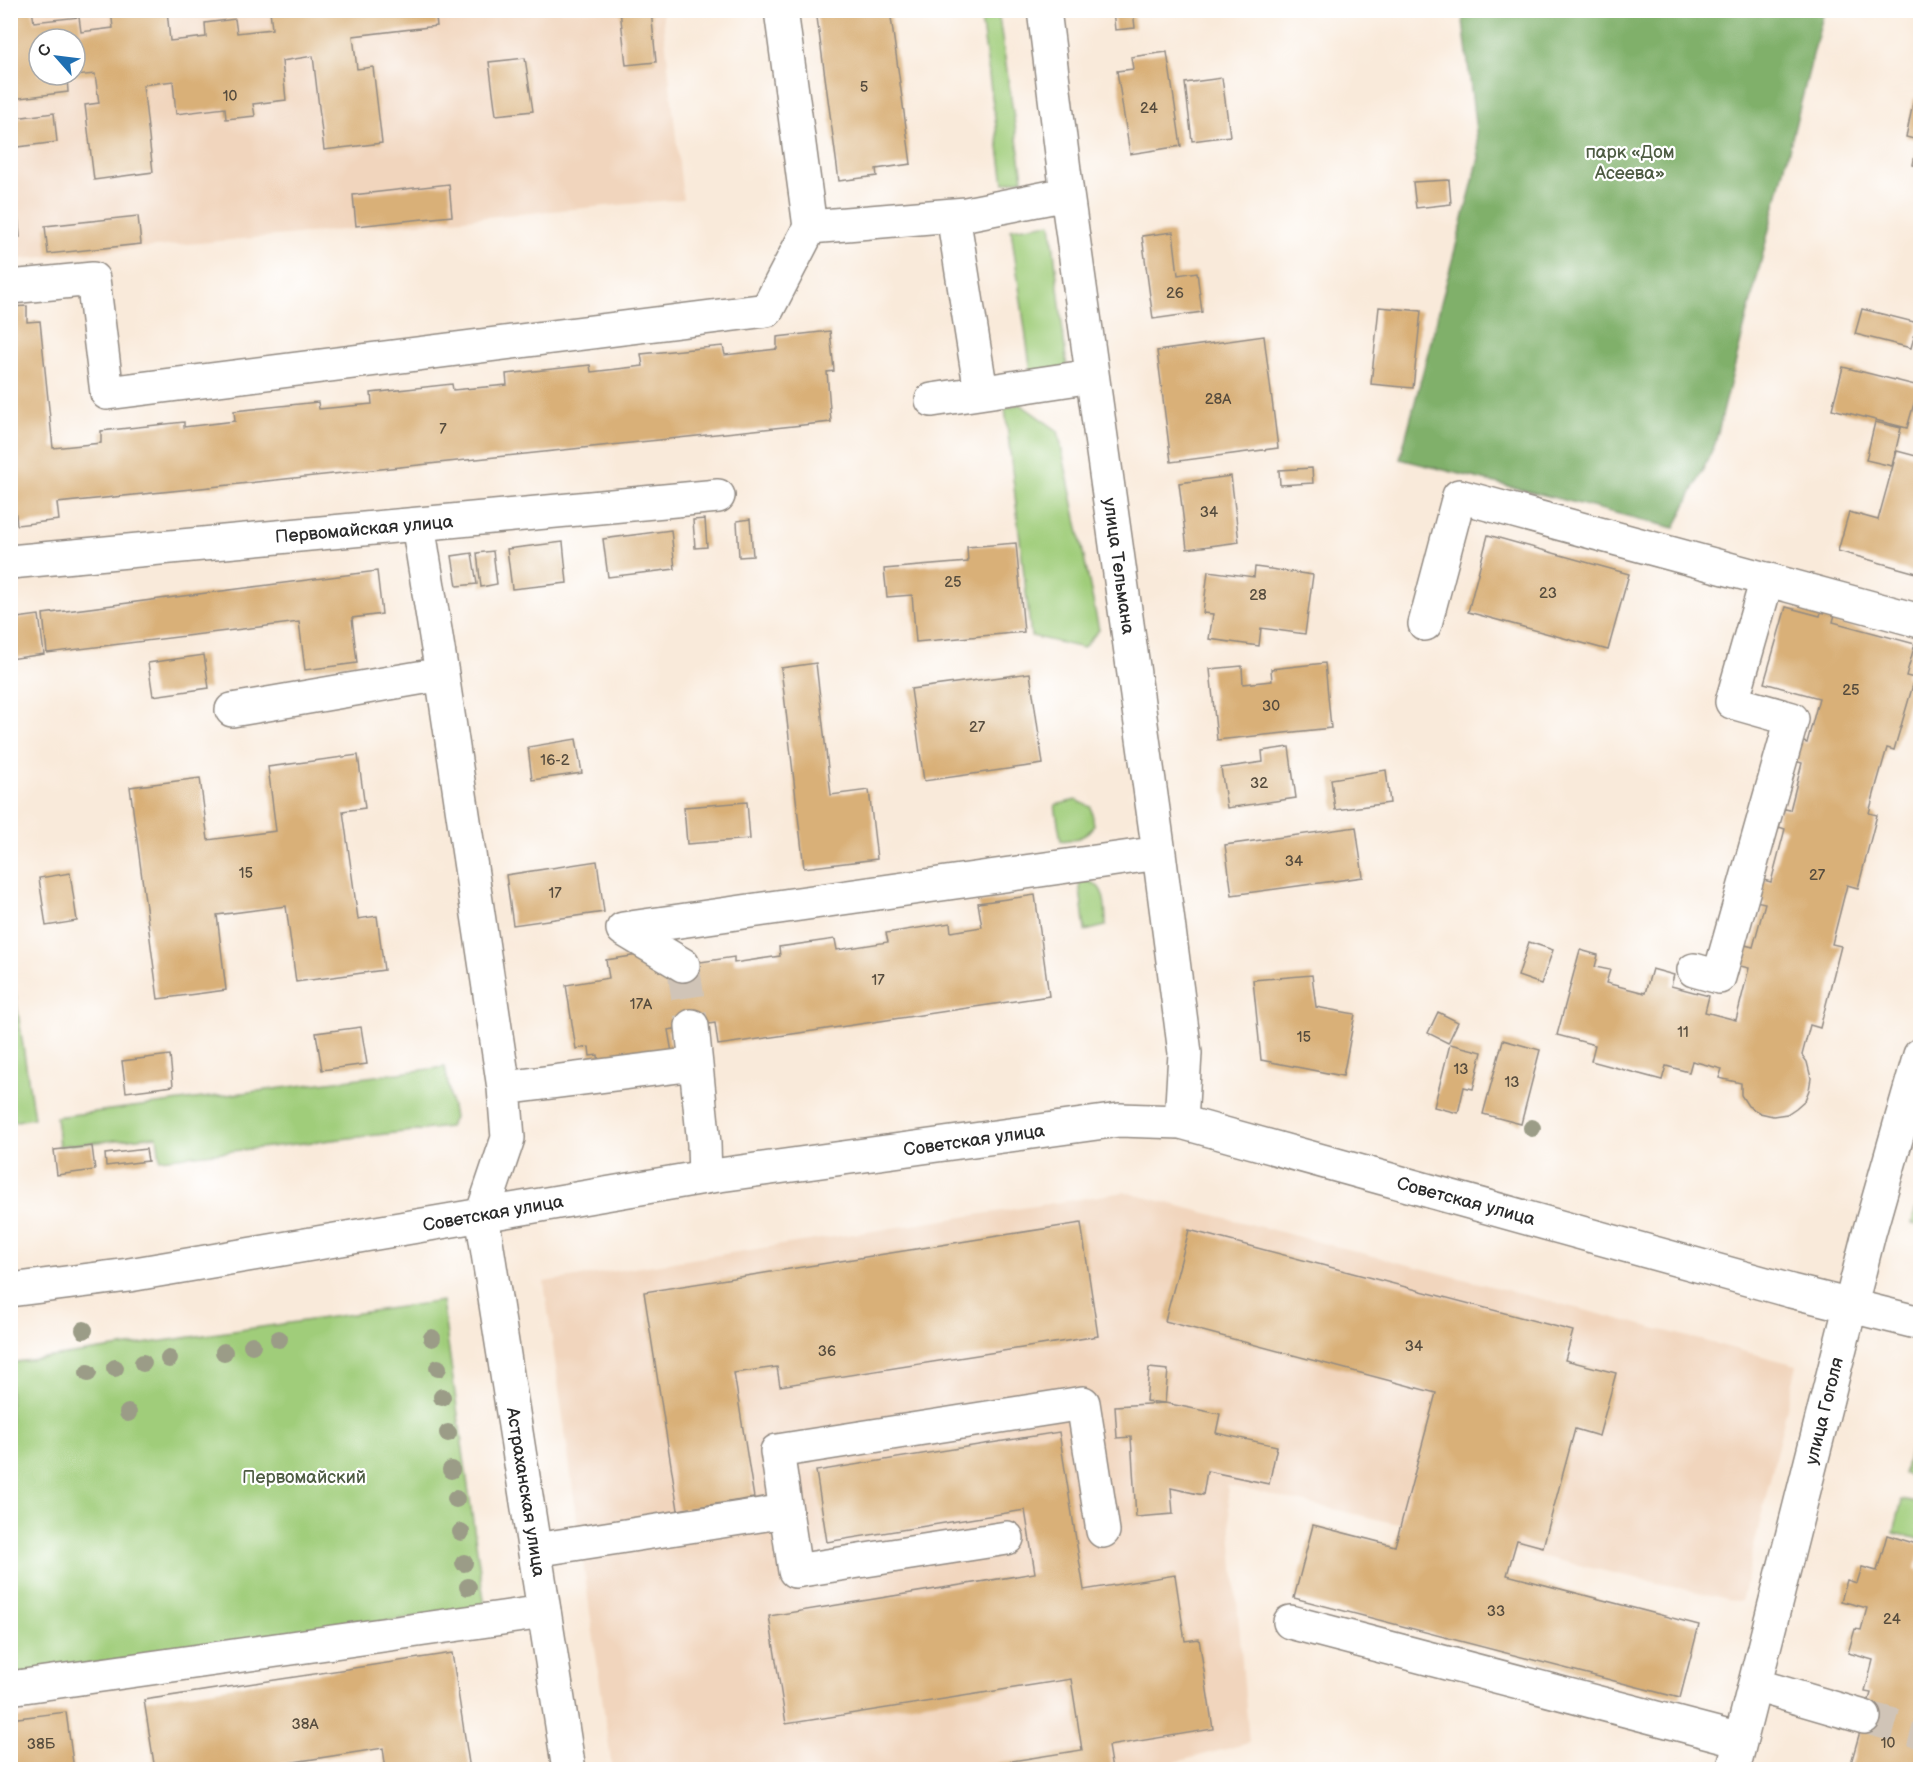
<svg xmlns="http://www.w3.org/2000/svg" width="1931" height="1780" viewBox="0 0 1931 1780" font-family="'Balsamiq Sans',sans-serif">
<rect width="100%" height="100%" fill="#fff"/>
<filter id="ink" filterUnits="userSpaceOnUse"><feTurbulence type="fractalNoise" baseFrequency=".0167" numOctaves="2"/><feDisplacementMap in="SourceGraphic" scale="12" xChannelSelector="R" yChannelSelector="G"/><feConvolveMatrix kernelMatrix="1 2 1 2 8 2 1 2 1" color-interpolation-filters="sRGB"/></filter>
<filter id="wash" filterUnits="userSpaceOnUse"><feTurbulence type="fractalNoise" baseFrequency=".008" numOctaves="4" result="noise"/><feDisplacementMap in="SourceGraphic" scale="24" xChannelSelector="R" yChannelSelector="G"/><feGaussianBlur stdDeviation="1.35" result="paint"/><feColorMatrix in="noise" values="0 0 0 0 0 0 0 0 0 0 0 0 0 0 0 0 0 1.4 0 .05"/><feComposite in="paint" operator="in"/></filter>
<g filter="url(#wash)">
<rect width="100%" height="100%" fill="#f9eada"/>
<!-- built -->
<path fill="#f1d5bd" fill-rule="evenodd" d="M11,11H662L683,199L11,260ZM39,39H75V75H39Z
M1125,1192L1797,1365L1741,1602L1227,1485L1249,1743L1145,1770L612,1769L544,1282Z"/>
<!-- green -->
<path fill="#a0cd7a" stroke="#667c52" stroke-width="1.5" d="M980,11H998L1023,179L1004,183Z
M1051,223L1067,368L1031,373L1011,229Z
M1020,404L1058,431L1099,630L1083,648L1031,636L1005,408Z
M1076,800L1091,807L1094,825C1085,839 1076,839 1061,841L1055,805Z
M1079,880C1108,880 1105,905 1106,926L1085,931Z
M10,961L34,1118L11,1122H10Z
M445,1067L454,1118L449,1127L160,1159L157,1136L59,1146L56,1117Z
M1920,1191V1226L1912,1224Z
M442,1301L485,1607L11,1676L10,1363Z
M1910,1449L1920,1452V1478L1904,1474Z
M1902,1500L1920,1504V1539L1894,1533Z"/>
<!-- forest -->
<path fill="#80b06a" stroke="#566e4a" stroke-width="1.5" d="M1462,11H1824L1715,444L1675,528L1400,459L1479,158Z"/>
<g id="blocks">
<!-- building -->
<path fill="#d9b078" d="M32,10L34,22L79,17L81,32L113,28L111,10H167L170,41L206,37L205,23L235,19L237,33L272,29L270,10H435L437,26L353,36L357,69L373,67L382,143L324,150L313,56L282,61L286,100L253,104L255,116L226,119L225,108L176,114L173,81L143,85L153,172L94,180L85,105L99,103L95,74L75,76V39H39V75H73V76L67,77L68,92L12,99L10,11Z
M620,10H651L656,62L626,65Z
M816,10H890L911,164L876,169L877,176L839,181Z
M1113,10H1133L1135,28L1115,30Z
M1167,52L1181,146L1130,154L1117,71L1133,69L1131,57Z
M525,58L533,111L496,115L489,62Z
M1222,78L1230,136L1192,141L1185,83Z
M1914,98L1920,99V167L1913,165L1918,140L1906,137Z
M54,113L57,142L18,147L15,118Z
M1449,180L1451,204L1416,208L1413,182Z
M449,184L452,216L356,226L353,195Z
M17,203L20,237L10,238V204Z
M138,216L141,244L48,254L45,226Z
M1173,232L1178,275L1197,272L1202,312L1153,319L1142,236Z
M27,306V322L40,321L53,448L101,443V431L184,422V427L235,421L234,411L318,402L319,409L372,404L371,393L452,384L453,390L507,385L506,374L590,365L591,372L643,366L641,354L723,346L725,355L777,349V337L830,331L834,371L827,372L831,422L57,503L59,520L17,525L13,490H10V307Z
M1379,307L1421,311L1413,388L1371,384Z
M1862,309L1918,323L1911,348L1855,334Z
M1264,336L1278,448L1171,462L1157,351Z
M1843,367L1919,386L1907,428L1832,409Z
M1875,422L1901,428L1892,466L1866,460Z
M1897,451L1920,457V574L1838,551L1849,512L1878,520Z
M1312,468L1313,483L1280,485L1279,470Z
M1231,476L1239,542L1187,549L1179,483Z
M705,519L707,547L695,548L693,520Z
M750,519L753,556L739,557L737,521Z
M671,530L675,569L608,577L603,539Z
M1488,535L1629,574L1608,650L1468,612Z
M563,542L567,583L512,589L507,549Z
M1016,543L1024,632L916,642L912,595L887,597L884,569L968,562L967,547Z
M493,551L497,584L481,587L477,553Z
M472,553L477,584L457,586L452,556Z
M1255,567L1313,575L1305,634L1261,628L1259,646L1209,639L1213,614L1203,613L1208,571L1254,577Z
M377,571L382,614L352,618L357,663L305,670L299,622L47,653L43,614Z
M1824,602L1837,606L1833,622L1915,644L1906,676L1915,678L1894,750L1887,748L1877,783L1869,813L1877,815L1858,888L1847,885L1832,944L1841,946L1820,1028L1810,1025L1802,1055L1807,1062L1811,1078L1809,1090L1805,1100L1796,1108L1787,1114L1773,1116L1760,1113L1748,1106L1741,1095V1083L1719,1078L1722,1069L1692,1061L1689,1072L1666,1066L1662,1080L1591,1061L1595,1045L1557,1035L1580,950L1598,955L1595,967L1610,970L1606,983L1645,993L1652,969L1674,975L1671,986L1709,996L1705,1012L1736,1020L1749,968L1736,965L1741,944L1753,947L1765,903L1755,901L1760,879L1771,882L1785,829L1776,826L1780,808L1790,810L1802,763L1791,760L1797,740L1807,743L1819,698L1764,683L1786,607L1820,616Z
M39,615L44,654L10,659V619Z
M204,655L209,688L153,696L148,663Z
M816,663L831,795L869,790L877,859L804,868L781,668Z
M1325,663L1331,728L1217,740L1210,669L1242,666L1243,684L1272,681L1271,669Z
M1030,673L1043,764L924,781L911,689Z
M576,739L582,773L532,780L528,747Z
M1289,747L1296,798L1227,808L1221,768L1263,762L1262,751Z
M358,755L365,808L343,811L358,919L377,916L384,970L296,982L286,906L217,915L226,990L158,999L130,787L200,778L208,840L276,831L268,767Z
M1386,770L1390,803L1335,810L1331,779Z
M747,802L750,839L687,844L684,807Z
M1356,827L1363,877L1232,895L1225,845Z
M597,861L604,912L513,925L506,875Z
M70,873L77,921L46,926L39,878Z
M1035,895L1049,996L718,1045L715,1023L668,1030L673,1058L599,1069L598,1055L590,1056L589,1047L576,1049L566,985L609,978L606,960L658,952L660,968L734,957V963L780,956L779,947L835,939L837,950L888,942L886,933L950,923L951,932L982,927L978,903Z
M1529,942L1553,950L1541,984L1518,976Z
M1312,975L1316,1007L1355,1014L1343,1076L1261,1060L1253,980Z
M1438,1012L1458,1022L1448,1043L1428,1033Z
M361,1027L367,1064L322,1070L316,1033Z
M1503,1040L1540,1050L1521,1124L1483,1114Z
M1450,1044L1482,1052L1473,1089L1464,1087L1458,1113L1434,1107Z
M170,1055L173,1086L126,1092L122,1061Z
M92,1146L95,1170L57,1175L54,1150Z
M146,1149L148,1161L106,1166L105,1154Z
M1081,1223L1098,1336L780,1386L777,1367L734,1373L754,1498L678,1510L644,1292Z
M1189,1230L1573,1331L1565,1360L1616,1373L1599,1436L1575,1429L1543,1547L1517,1540L1507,1575L1699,1625L1680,1698L1294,1598L1313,1525L1395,1546L1436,1393L1165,1321Z
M1149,1368L1168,1370L1165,1403L1146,1401Z
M1165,1403L1220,1414L1216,1433L1277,1446L1269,1484L1207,1471L1203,1495L1171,1488L1173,1514L1136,1517L1131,1437L1117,1438L1115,1406Z
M1059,1432L1084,1590L1175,1575L1185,1641L1199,1639L1213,1729L1108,1746L1112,1770H975V1767L1082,1750L1071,1679L786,1724L769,1616L1035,1573L1025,1510L827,1542L816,1471Z
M1887,1535L1920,1545V1552L1916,1569L1920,1570V1770H1849L1871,1693L1865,1692L1873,1660L1848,1653L1855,1629L1861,1630L1867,1608L1841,1601L1847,1580L1857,1583L1862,1567L1877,1571Z
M452,1653L470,1770H386L383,1748L243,1770H155L144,1700Z
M66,1712L74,1770H10V1719Z"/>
</g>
</g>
<g filter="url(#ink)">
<use href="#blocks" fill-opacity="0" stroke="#928a82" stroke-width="1.5"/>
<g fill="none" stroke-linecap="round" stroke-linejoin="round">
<!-- minor-tunnel -->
<path stroke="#d0c4b7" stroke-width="33" stroke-dasharray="33 16" stroke-linecap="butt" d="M683,965L692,1026
M1864,1717L1920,1732"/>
<defs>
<path id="minor" d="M781,10L810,227
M1044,10L1067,194L1159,853L1185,1053L1181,1122
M953,215L981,392
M10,287L93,279L107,393L767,310L810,227L966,214L1067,194
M932,400L1092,376
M418,524L442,674
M10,562L718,496
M1425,624L1459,496L1920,621
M232,710L442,674L504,1088L508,1138L482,1215
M683,965L623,929L1159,853
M1694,970L1719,977L1792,719L1732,702L1767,579
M692,1026L704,1144L705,1177
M504,1088L695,1064
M786,1511L777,1451L1083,1403L1103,1531
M535,1550L786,1511L795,1571L1007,1538
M1290,1622L1740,1740
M1755,1685L1864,1717
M10,1688L544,1612
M1733,1770L1869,1233L1920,1055"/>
<path id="major" d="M482,1215L569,1770
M10,1290L129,1275L705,1177L1119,1120L1181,1122L1791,1291L1920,1323"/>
</defs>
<!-- minor casing -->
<use href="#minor" stroke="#928a82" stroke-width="36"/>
<!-- major casing -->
<use href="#major" stroke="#928a82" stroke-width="36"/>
<!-- minor -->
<use href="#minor" stroke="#fff" stroke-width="33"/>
<!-- major -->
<use href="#major" stroke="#fff" stroke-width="33"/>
</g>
<!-- trees -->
<g fill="#9b9c87">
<circle cx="1532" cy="1128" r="9"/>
<circle cx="84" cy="1330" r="9"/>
<circle cx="432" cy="1338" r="9"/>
<circle cx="279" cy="1339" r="9"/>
<circle cx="252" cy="1345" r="9"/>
<circle cx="224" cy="1352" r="9"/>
<circle cx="169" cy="1359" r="9"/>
<circle cx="143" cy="1363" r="9"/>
<circle cx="115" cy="1368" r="9"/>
<circle cx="438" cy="1368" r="9"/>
<circle cx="88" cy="1373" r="9"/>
<circle cx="442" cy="1397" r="9"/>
<circle cx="128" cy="1413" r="9"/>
<circle cx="448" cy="1433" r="9"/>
<circle cx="451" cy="1470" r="9"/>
<circle cx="456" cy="1499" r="9"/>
<circle cx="461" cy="1532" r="9"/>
<circle cx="464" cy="1563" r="9"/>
<circle cx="468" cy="1587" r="9"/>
</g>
</g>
<g text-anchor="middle" stroke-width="4.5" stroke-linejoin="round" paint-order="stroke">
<!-- number labels -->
<g font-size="15" fill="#564c3e">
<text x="864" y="92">5</text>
<text x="230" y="101">10</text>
<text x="1149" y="113">24</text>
<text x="1175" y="298">26</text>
<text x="1218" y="404">28А</text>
<text x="443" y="434">7</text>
<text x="1209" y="517">34</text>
<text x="953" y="587">25</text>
<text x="1548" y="598">23</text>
<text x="1258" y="600">28</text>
<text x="1851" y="695">25</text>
<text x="1271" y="711">30</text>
<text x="977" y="732">27</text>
<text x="555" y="765">16-2</text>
<text x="1259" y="788">32</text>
<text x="1294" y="866">34</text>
<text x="246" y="878">15</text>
<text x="1817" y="880">27</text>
<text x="555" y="898">17</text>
<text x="878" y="985">17</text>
<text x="641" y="1009">17A</text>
<text x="1683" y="1037">11</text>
<text x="1304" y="1042">15</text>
<text x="1461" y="1074">13</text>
<text x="1512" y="1087">13</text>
<text x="1414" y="1351">34</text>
<text x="827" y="1356">36</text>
<text x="1496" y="1616">33</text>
<text x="1892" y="1624">24</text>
<text x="305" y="1729">38А</text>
<text x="1888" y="1748">10</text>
<text x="41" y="1749">38Б</text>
</g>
<!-- park labels -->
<g font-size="18" fill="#4e5c43" stroke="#fff">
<text x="1630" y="158">парк «Дом<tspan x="1630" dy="21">Асеева»</tspan></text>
<text x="304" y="1483">Первомайский</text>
</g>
<!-- street labels -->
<g font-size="18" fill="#2b2b2b" stroke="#fff">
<text transform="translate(364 529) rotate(-5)" y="6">Первомайская улица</text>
<text transform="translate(1119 566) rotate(82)" y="6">улица Тельмана</text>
<text transform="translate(974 1140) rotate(-8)" y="6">Советская улица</text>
<text transform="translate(1466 1201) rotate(15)" y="6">Советская улица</text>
<text transform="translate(493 1213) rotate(-10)" y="6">Советская улица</text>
<text transform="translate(1824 1411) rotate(-76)" y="6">улица Гоголя</text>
<text transform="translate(526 1492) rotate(81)" y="6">Астраханская улица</text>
</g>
</g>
<!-- margin -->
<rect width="1931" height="1780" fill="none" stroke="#fff" stroke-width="36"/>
<!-- north arrow -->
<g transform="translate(57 57) rotate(298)"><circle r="28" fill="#ffffff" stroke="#aaaaaa" stroke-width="1.5"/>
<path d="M0-4.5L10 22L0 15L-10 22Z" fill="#1f6fb2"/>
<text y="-9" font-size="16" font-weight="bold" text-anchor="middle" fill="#2b2b2b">С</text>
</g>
</svg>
